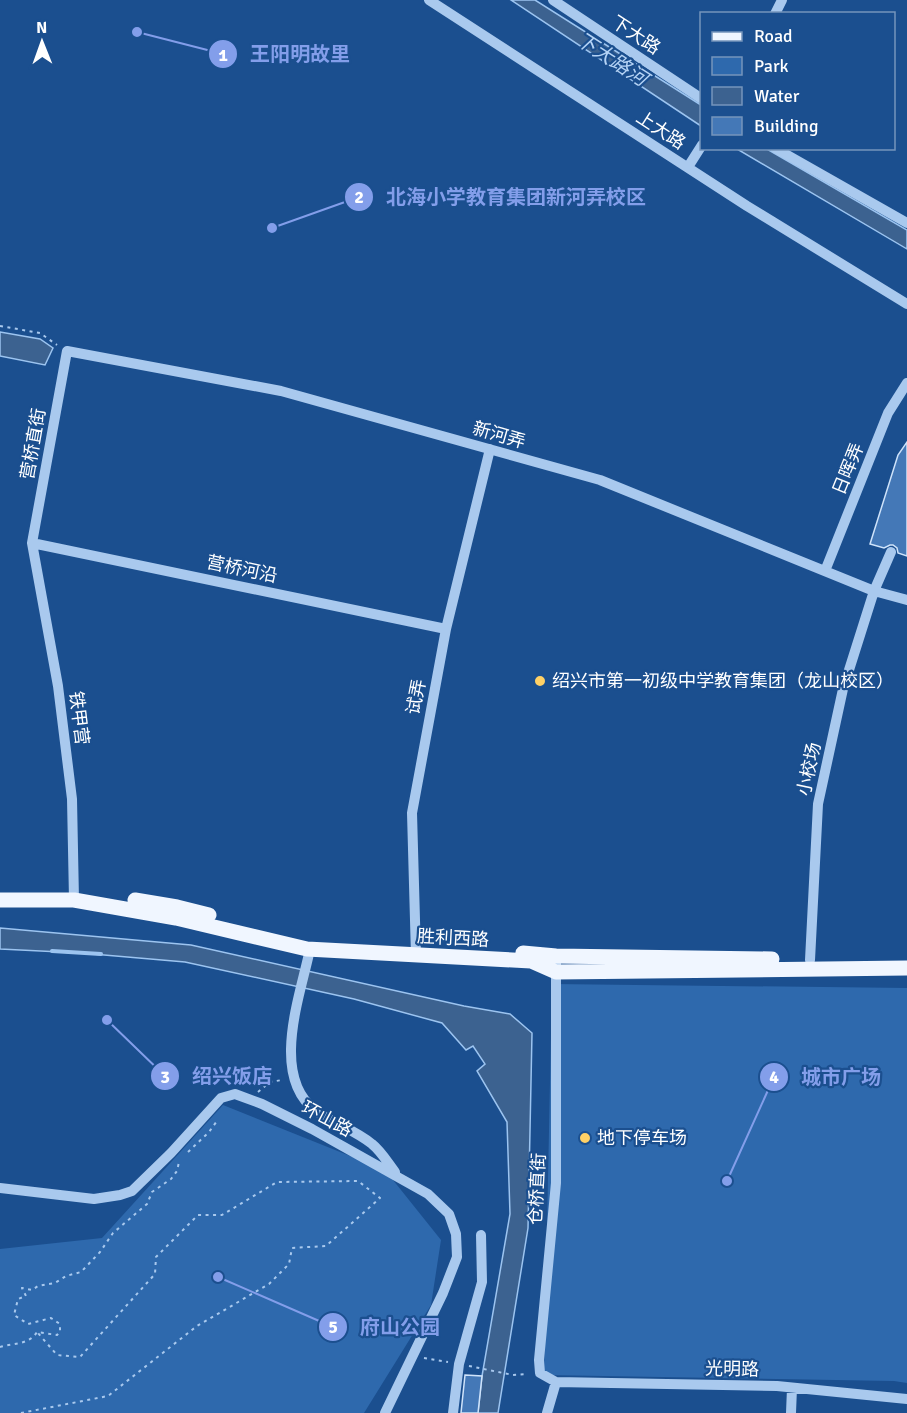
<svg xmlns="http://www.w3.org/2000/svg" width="907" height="1413" viewBox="0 0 907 1413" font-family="Signika,'Noto Sans SC',sans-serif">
<rect width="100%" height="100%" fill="#1b4f8f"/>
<!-- green -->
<path fill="#2e69ad" d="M552,984L907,988V1383L894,1381L544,1375Z
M223,1105L385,1170L441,1240L431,1305L364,1413H0V1249L102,1238Z"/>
<!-- water -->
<path fill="#3c6290" stroke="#9cc4f0" stroke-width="1.5" d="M511,0H535L701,105V126Z
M737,149H767L907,230V249Z
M0,332L40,339L53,348L45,365L0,356Z
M0,928L191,945L464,1006L510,1014L532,1033L528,1228L498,1413H478L482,1376L510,1214L507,1122L477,1071L485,1064L473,1046L466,1050L442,1023L354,999L185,962L81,953L0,949Z"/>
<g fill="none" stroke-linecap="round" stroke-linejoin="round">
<!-- stream -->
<path stroke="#9cc4f0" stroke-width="4" d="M52,951L101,954"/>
</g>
<!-- building -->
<path fill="#4478b7" stroke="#cfe3fa" stroke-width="1.5" d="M907,442V556L898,553L897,548L893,545H890L884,548L870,544L898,455Z
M465,1375L482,1376L478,1413H461Z"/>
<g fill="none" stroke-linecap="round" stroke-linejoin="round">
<!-- path -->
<path stroke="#a9c9ee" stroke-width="2" stroke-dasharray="3 4.5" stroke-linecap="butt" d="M0,326L40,333L57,345
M258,1092L270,1082L282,1080
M188,1152L209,1132L217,1121
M0,1347C13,1343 29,1345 37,1332L57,1335L60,1332V1324L51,1318L28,1324L14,1315L18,1299L26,1296L22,1288L32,1290L38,1286L55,1283L66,1276L81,1272L100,1252L113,1233L147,1204L152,1192L171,1179L177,1171L179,1162
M424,1358L448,1362
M469,1366L513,1375L528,1374
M21,1413L108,1396L197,1326L269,1284L289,1264L292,1248L326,1246L380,1198L358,1181L277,1182L222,1215H198L156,1257L155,1274L80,1357L57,1355L37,1332"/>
<!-- minor -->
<path stroke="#a9c9ee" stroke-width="10" d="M429,0L747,206L907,304
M553,0L702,99
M775,14L782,0
M775,148L907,223
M688,167L702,145
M32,543L446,629
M825,571L888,413L907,383
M74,900L72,799L58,686L32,543L67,351L281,391L600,480L874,591L907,600
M310,949C301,994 269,1076 316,1111C333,1123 355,1130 372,1144C381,1151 388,1163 395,1172
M416,956L412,813L446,629L490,449
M556,956V1183L539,1360L540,1373L556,1382L777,1386L907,1399
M810,960L818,804L843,689L874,591L891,552
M0,1188L94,1199L120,1195L132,1191L171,1153L221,1098L235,1094L262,1104L312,1129L428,1194L449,1214L456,1234L457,1257L443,1293L385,1413
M453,1413L459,1364L482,1282L481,1235
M547,1413L556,1382
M791,1413L792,1388"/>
<!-- major -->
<path stroke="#f0f6ff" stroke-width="15" d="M0,900H74L176,918L307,949L531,961L556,972L907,968
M135,900L177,907L209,915
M523,953L556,956L772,959"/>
</g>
<!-- markers -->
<g fill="#ffd166" stroke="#1b4f8f" stroke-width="2">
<circle cx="540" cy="681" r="6"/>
<circle cx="585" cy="1138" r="6"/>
</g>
<g text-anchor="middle" stroke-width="4.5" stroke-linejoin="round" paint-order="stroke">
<!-- street labels -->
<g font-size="18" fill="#fff" stroke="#1b4f8f">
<text transform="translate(636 35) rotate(33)" y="6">下大路</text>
<text transform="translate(661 130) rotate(33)" y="6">上大路</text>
<text transform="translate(499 435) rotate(16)" y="6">新河弄</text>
<text transform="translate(33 444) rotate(-80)" y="6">营桥直街</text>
<text transform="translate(848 469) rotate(-68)" y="6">日晖弄</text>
<text transform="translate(242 569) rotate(12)" y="6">营桥河沿</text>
<text transform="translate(416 697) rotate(-79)" y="6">试弄</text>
<text transform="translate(79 718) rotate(83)" y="6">铁甲营</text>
<text transform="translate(809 769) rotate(-78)" y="6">小校场</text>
<text transform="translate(453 938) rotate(3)" y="6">胜利西路</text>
<text transform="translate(327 1119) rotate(28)" y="6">环山路</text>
<text transform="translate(537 1189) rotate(-87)" y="6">仓桥直街</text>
<text transform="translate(732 1369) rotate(1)" y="6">光明路</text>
</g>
<!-- poi labels -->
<g font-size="18" fill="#fff" stroke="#1b4f8f" text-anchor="start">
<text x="552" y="687">绍兴市第一初级中学教育集团（龙山校区）</text>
<text x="597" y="1144">地下停车场</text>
</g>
<!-- water labels -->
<g font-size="20" font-style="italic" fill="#b5d3f5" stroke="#1b4f8f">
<text transform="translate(612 59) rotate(33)" y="7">下大路河</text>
</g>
</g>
<!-- callouts -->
<path fill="none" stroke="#839eea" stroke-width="2" d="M137 32L223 54M272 228L359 197M107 1020L165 1076M727 1181L774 1077M218 1277L333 1327"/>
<g fill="#839eea" stroke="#1b4f8f" stroke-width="2">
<circle cx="137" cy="32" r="6"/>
<circle cx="272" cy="228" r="6"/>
<circle cx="107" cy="1020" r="6"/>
<circle cx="727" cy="1181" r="6"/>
<circle cx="218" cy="1277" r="6"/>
<circle cx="223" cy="54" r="15"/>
<circle cx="359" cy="197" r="15"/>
<circle cx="165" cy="1076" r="15"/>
<circle cx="774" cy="1077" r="15"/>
<circle cx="333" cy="1327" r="15"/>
</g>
<g font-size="18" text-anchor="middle" font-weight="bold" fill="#fff">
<text x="223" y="61">1</text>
<text x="359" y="203">2</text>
<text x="165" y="1083">3</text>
<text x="774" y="1083">4</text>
<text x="333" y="1333">5</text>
</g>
<g font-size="20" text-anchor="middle" font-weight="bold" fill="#839eea" stroke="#1b4f8f" stroke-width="4.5" stroke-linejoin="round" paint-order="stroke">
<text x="300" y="61">王阳明故里</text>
<text x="516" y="204">北海小学教育集团新河弄校区</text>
<text x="232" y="1083">绍兴饭店</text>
<text x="841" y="1084">城市广场</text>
<text x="400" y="1334">府山公园</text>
</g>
<!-- legend -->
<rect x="700" y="12" width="195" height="138" fill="#1b4f8f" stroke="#7695bc" stroke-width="1.5"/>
<rect x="712" y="32" width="30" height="9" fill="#f0f6ff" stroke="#7695bc" stroke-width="1.5"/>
<text x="754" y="42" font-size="18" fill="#ffffff">Road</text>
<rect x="712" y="57" width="30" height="18" fill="#2e69ad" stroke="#7695bc" stroke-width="1.5"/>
<text x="754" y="72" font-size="18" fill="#ffffff">Park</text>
<rect x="712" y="87" width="30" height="18" fill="#3c6290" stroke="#7695bc" stroke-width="1.5"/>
<text x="754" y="102" font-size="18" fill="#ffffff">Water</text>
<rect x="712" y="117" width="30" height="18" fill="#4478b7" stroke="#7695bc" stroke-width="1.5"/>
<text x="754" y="132" font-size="18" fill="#ffffff">Building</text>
<!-- north arrow -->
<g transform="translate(42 42) rotate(359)" stroke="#1b4f8f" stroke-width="4.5" paint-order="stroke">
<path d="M0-4.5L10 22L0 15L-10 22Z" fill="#ffffff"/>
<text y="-9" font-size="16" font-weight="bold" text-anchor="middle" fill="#ffffff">N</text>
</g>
</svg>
